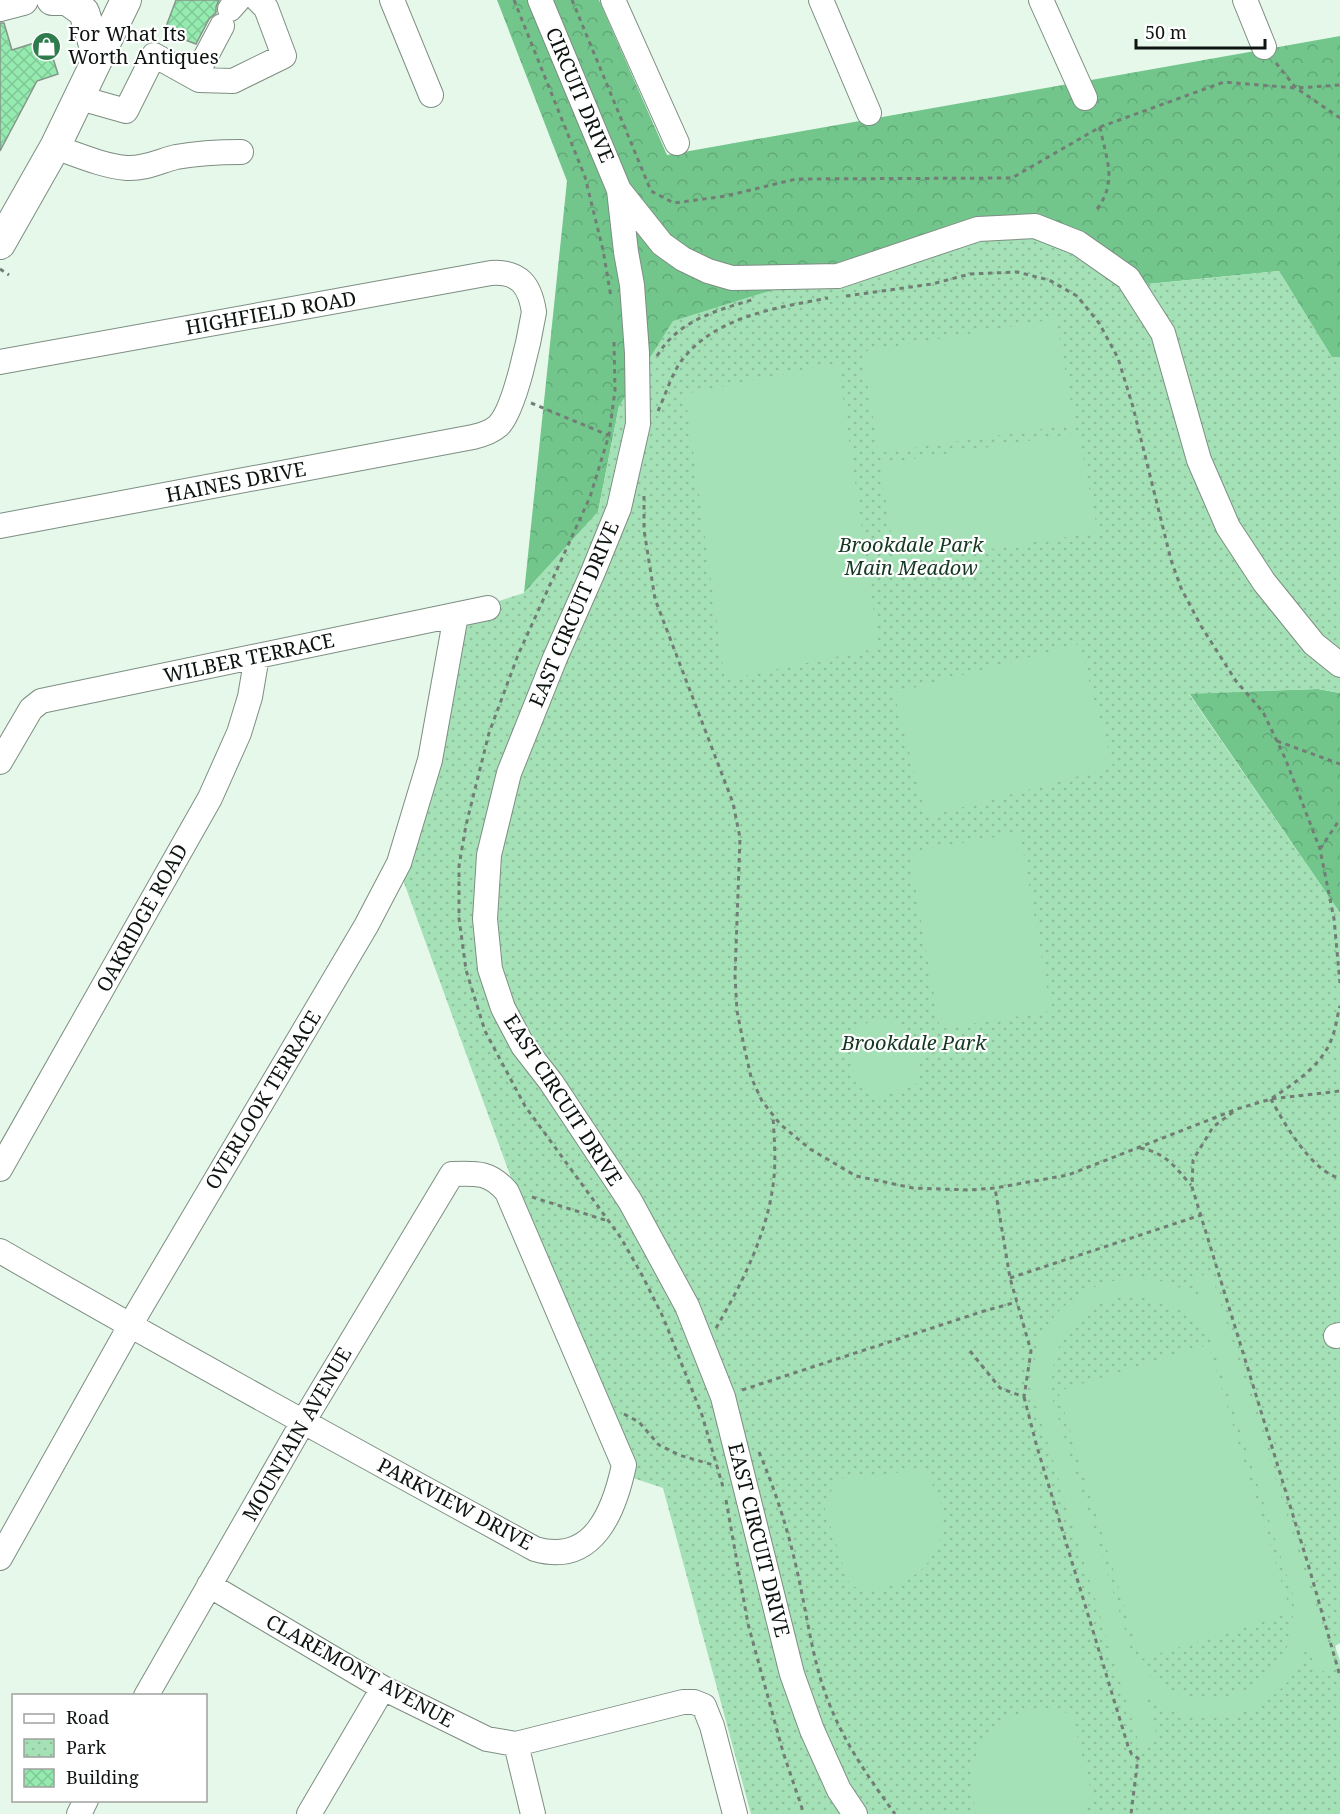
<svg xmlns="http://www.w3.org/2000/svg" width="1340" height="1814" viewBox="0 0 1340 1814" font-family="'Noto Serif',serif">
<defs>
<pattern id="forest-crowns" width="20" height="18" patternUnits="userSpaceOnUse" patternTransform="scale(1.5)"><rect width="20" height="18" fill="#72c68c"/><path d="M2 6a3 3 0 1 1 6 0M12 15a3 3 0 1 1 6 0" fill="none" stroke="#62a978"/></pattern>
<pattern id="park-dots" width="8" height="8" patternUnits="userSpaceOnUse" patternTransform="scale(1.5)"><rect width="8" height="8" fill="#a5e1b6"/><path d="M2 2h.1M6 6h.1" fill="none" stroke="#8dc09b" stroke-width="1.8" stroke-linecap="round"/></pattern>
<pattern id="building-cross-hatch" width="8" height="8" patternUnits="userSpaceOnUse" patternTransform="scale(1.5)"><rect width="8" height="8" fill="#95eaaf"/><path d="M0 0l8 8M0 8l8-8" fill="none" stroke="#7fc896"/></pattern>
</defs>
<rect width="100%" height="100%" fill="#e6f8ea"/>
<!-- forest -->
<path fill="url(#forest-crowns)" d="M497,0H599L667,155L1340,36V357L1332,358L1279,271L1148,284L1000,227L619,406L598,512L524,593L567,181Z
M1318,689L1340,693V913L1189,693Z"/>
<!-- park -->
<path fill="url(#park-dots)" d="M1000,227L1148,284L1279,271L1332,357H1340V693L1318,689L1189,694L1340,913V1643L1335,1646L1340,1661V1814H751L663,1488L618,1473L394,855L470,610L524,593L598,512L619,406L673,321L907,248Z"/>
<!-- pitch -->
<path fill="#a5e1b6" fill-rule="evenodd" d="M1056,319L1075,424L879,453L862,352Z
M838,363L879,648L725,680L685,394Z
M1078,433L1098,532L896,564L880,464Z
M1079,644L1113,767L926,817L894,693Z
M1020,833L1051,1011L940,1029L909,852Z
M879,1015L904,1029L922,1053L917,1083L876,1097L856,1085L850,1045L855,1031Z
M1211,1273L1335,1668L1317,1673L1308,1646C1302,1657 1298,1669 1290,1679C1265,1710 1221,1724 1182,1715C1168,1711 1157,1703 1146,1696L1158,1741L1140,1746L1034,1398C1031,1372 1035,1340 1052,1319C1088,1274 1153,1265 1200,1299L1194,1278ZM1121,1297C1164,1296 1187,1308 1212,1342L1294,1598C1293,1614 1293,1630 1288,1645C1286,1650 1282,1655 1278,1661C1252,1702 1194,1710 1155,1681C1145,1673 1139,1663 1132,1652L1053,1401C1052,1388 1051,1375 1054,1363C1057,1345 1072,1322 1086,1311C1095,1304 1110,1301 1121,1297Z
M1208,1345L1291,1613L1141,1659L1058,1391Z
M922,1470C972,1528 924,1603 850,1586L824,1506L837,1479Z
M1047,1708L1072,1714L1092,1795L1081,1814H979C961,1780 975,1734 1010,1717C1022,1711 1034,1709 1047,1708Z"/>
<!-- building -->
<path fill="url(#building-cross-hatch)" stroke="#859689" stroke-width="1.5" d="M176,0H219L216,7V13L209,19L196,44L164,32Z
M0,23H4L12,50L47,39L58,74L37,81L0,151Z"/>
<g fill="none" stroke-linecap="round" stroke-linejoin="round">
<defs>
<path id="minor" d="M392,0L431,95
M540,0L619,190L626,252L632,285L637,353L638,424L619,508L593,572L555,658L509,773L489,855L485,919L490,969L503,1008L523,1046L551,1082L630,1201L687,1306L723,1397L792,1674L812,1730L839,1790L855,1814
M613,0L677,143
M821,0L869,113
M1041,0L1085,98
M1245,0L1264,47
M230,9L238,0
M195,77L222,26
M80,98L126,111L154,55L199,80L233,81L284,56L266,8L258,0
M55,147C78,155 103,166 127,168C145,169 160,161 176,157C198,153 219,152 241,152
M619,190L662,244L683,259L708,271L732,278L838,276L978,229L1035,226L1078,243L1128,278L1163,333L1199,460L1228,527L1264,582L1314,644L1340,665
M0,362L491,273C520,271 530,286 534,312C530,336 515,410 498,426C491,432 482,435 473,437L0,526
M0,762L31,709L41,701L488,608
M0,1169L210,798L239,733L250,697L257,656
M0,1251C177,1353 356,1451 535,1549C593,1566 614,1512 624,1465L507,1192C490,1172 477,1173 452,1174L303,1422L146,1696
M1336,1336L1340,1335
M0,1558L139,1310L366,926L399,863L430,760L456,615
M209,1585L383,1688L487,1739L516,1744L683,1702H694L704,1706L712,1726L735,1814
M516,1744L533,1814
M79,1814L86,1800
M309,1814L383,1688"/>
<path id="major" d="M52,0H67L84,12L98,58
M0,6L23,0
M0,244L55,147L126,0"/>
</defs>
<!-- minor casing -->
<use href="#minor" stroke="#7d8e82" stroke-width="26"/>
<!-- major casing -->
<use href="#major" stroke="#7d8e82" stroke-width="32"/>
<!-- path -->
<path stroke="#727e75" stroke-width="3" stroke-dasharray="4.5 4.5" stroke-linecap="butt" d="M514,0L585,177L603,250L611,297
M572,0L651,191L674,203L726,196L796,179L1012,178L1100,127L1224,82L1296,88L1340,85
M1276,63L1296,88L1340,118
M1097,209C1118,181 1106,159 1100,127
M0,269L9,275
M846,296L932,284L970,274L1017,272L1049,280L1077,296L1099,323L1118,358L1133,407L1171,560L1181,588L1201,626L1236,681L1263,712L1285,758L1320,849L1334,919L1340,983
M614,342L615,390L609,435L590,497L518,655L489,733L466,825L459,866V918L466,970L485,1031L525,1106L621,1238L642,1275L663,1317L702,1415L723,1487
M657,356C678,320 718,310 755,299
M531,403L608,435
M658,411C665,396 672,373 682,360C716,316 776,308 828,298
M644,496V530L655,599L733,803L740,838L735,976L737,1011L744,1046L751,1077L762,1101L780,1124L810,1149L856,1176L913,1188L970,1190L995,1188L1068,1175L1237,1109L1271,1099L1340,1091
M1277,741L1340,764
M1320,849L1340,819
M1272,1098C1294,1084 1323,1064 1332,1038C1336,1028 1337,1016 1340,1006
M1271,1099C1283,1122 1313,1173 1340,1178
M1233,1112L1213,1127L1193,1160L1192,1187L1308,1564L1340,1676
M1140,1148C1166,1153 1174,1166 1191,1185
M532,1197L608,1221
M1010,1278L1201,1215
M716,1328C743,1282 769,1230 774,1177C776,1157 774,1136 773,1116
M970,1351L1000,1388L1024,1397L1031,1351L1010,1278L995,1188
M742,1390L984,1311L1017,1302
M1024,1397L1037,1447L1128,1746L1132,1755L1138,1758L1131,1814
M624,1414L639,1422L659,1445L679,1455L717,1466
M759,1452C776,1492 789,1533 798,1575C808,1619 813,1666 831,1708C847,1747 871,1781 895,1814
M726,1500L748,1624L783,1752L804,1814"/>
<!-- minor -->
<use href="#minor" stroke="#fff" stroke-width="24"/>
<!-- major -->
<use href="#major" stroke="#fff" stroke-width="30"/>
</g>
<!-- icons -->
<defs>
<symbol id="shop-disc" viewBox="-11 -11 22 22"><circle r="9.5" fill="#2e7c4b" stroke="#fff"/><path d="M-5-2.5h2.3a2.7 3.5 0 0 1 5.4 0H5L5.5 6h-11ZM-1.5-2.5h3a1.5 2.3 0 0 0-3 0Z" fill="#fff"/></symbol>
</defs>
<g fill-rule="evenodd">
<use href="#shop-disc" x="30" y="30" width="33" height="33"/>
</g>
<g text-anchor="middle" stroke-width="4.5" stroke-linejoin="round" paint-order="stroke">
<!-- poi labels -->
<g font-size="20" fill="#0e1510" stroke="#fff" text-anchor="start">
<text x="68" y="41">For What Its<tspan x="68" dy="23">Worth Antiques</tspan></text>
</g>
<!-- street labels -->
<g font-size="20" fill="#0e1510" stroke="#fff">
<text transform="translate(580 95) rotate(67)" y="7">CIRCUIT DRIVE</text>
<text transform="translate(271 313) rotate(-10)" y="7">HIGHFIELD ROAD</text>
<text transform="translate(236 482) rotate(-11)" y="7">HAINES DRIVE</text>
<text transform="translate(574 614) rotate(-67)" y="7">EAST CIRCUIT DRIVE</text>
<text transform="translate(249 658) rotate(-12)" y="7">WILBER TERRACE</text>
<text transform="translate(142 918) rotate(-61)" y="7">OAKRIDGE ROAD</text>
<text transform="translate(263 1100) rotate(-59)" y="7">OVERLOOK TERRACE</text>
<text transform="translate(563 1100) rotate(57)" y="7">EAST CIRCUIT DRIVE</text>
<text transform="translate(297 1434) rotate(-60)" y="7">MOUNTAIN AVENUE</text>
<text transform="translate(455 1504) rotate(28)" y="7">PARKVIEW DRIVE</text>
<text transform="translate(759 1540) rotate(76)" y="7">EAST CIRCUIT DRIVE</text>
<text transform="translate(360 1671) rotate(29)" y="7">CLAREMONT AVENUE</text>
</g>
<!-- park labels -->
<g font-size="20" font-style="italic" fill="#143821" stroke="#fff">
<text x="911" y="552">Brookdale Park<tspan x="911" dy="23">Main Meadow</tspan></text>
<text x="914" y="1050">Brookdale Park</text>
</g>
</g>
<!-- legend -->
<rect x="12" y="1694" width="195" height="108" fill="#ffffff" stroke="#9fa19f" stroke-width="1.5"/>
<rect x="24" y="1714" width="30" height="9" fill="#ffffff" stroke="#9fa19f" stroke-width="1.5"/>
<text x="66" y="1724" font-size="18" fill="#0e1510">Road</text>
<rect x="24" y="1739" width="30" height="18" fill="url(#park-dots)" stroke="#9fa19f" stroke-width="1.5"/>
<text x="66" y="1754" font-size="18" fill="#0e1510">Park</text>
<rect x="24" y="1769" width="30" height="18" fill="url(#building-cross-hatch)" stroke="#9fa19f" stroke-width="1.5"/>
<text x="66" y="1784" font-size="18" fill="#0e1510">Building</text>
<!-- scale -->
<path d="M1136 39v9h129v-9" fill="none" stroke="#0e1510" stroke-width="3"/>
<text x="1145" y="39" font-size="18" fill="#0e1510" stroke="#ffffff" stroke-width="4.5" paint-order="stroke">50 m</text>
</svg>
